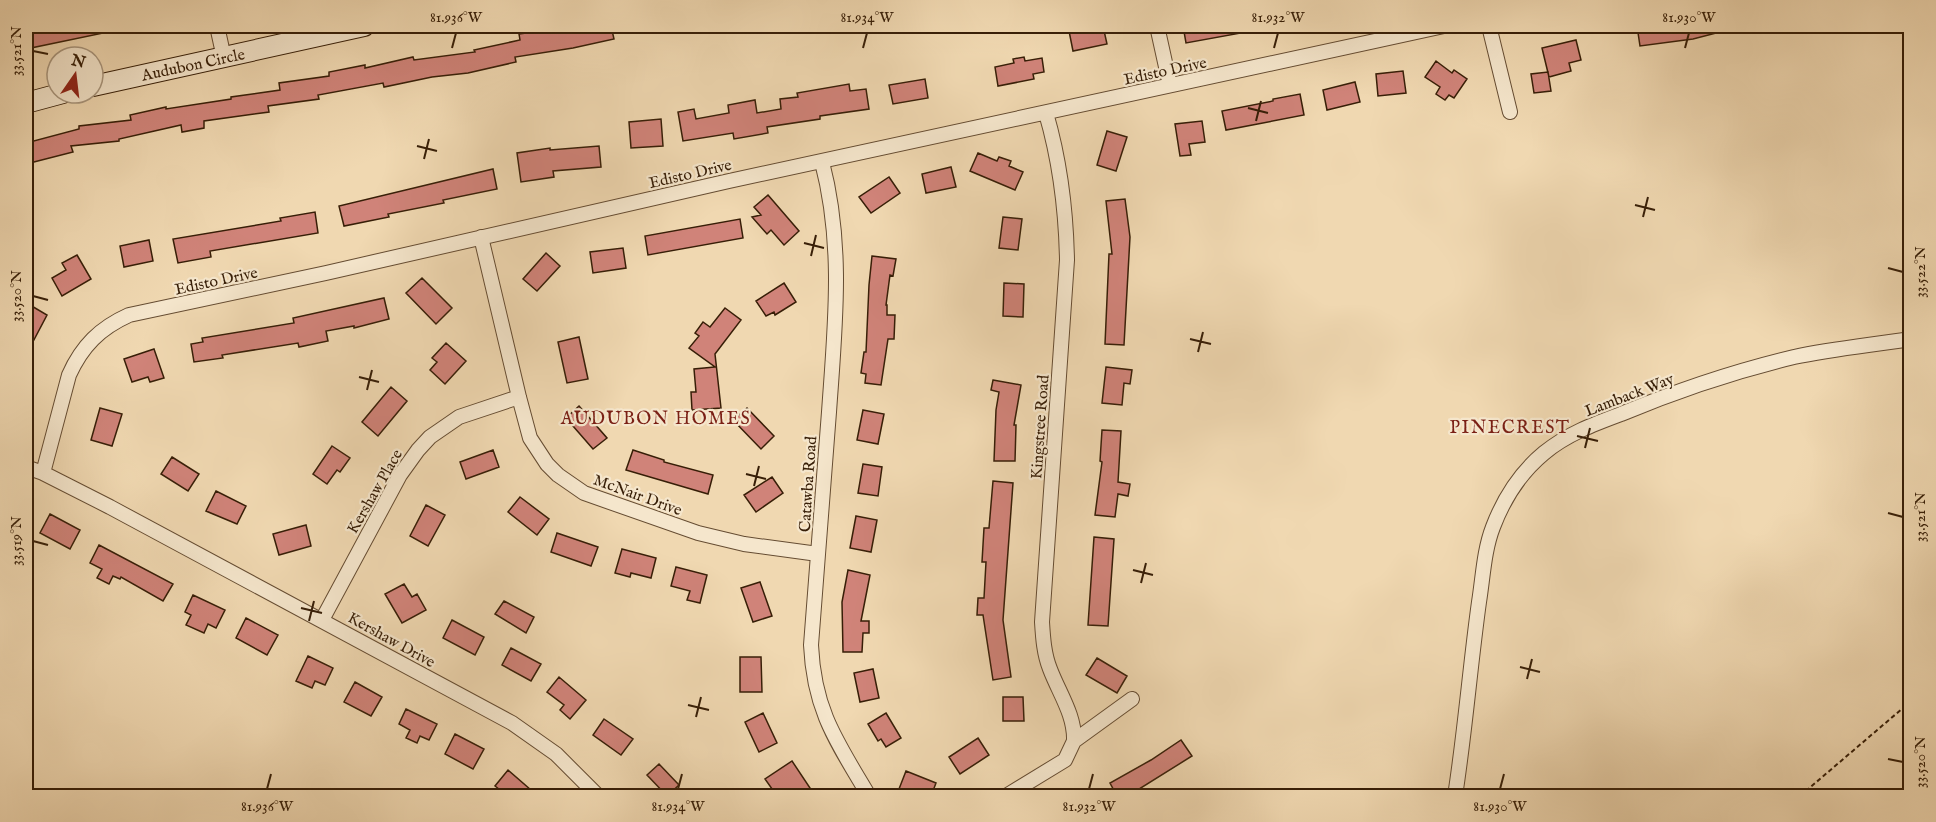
<svg xmlns="http://www.w3.org/2000/svg" width="1936" height="822" viewBox="0 0 1936 822" font-family="'IM FELL English',serif">
<rect width="100%" height="100%" fill="#f0d8b1"/>
<filter id="stains"><feTurbulence type="fractalNoise" baseFrequency=".00333" numOctaves="4"/><feColorMatrix values="0 0 0 0 .2 0 0 0 0 .09 0 0 0 0 .02 0 0 0 .5 -.17"/></filter>
<radialGradient id="worn" r=".72"><stop offset=".6" stop-color="#630" stop-opacity="0"/><stop offset="1" stop-color="#630" stop-opacity=".3"/></radialGradient>
<!-- building -->
<path fill="#d08379" stroke="#371e07" stroke-width="1.5" d="M26,26H113V31L26,49Z
M585,26H611L614,39L573,48L515,57L516,62L468,73L432,77L384,87L383,83L318,95L319,99L268,106L269,112L204,121V128L182,132L181,125L119,139V141L71,146L73,152L26,164V143L79,129V126L131,120L130,115L166,107V109L231,99V97L280,90L279,83L329,76V72L365,65V68L413,57L414,60L475,52L474,50L520,40L519,34L562,28L563,30Z
M1068,26H1103L1107,44L1073,51Z
M1183,26H1251L1252,31L1186,43Z
M1637,26H1728V30L1693,39L1640,46Z
M1576,40L1581,60L1569,63L1571,71L1549,77L1542,48Z
M1024,57L1025,61L1042,58L1044,72L1033,74L1034,79L998,86L995,67L1014,63L1013,59Z
M1436,61L1452,73L1454,70L1467,79L1454,98L1449,95L1445,100L1436,94L1440,87L1425,77Z
M1403,71L1406,93L1378,96L1376,74Z
M1548,72L1551,91L1534,93L1531,74Z
M925,79L928,98L893,104L889,85Z
M1355,82L1360,102L1327,110L1323,90Z
M849,84L850,91L866,89L869,109L820,116V119L767,127L768,133L734,139L733,133L683,141L678,112L694,109L696,119L729,113L728,105L755,100L757,113L781,109L780,99L798,97L797,93Z
M1300,94L1304,115L1226,130L1222,111L1273,101V99Z
M661,119L663,146L631,148L629,122Z
M1202,121L1205,142L1189,144L1191,155L1180,156L1175,124Z
M1107,131L1127,137L1116,171L1097,165Z
M599,146L601,167L553,171L554,177L521,182L517,153L550,148V150Z
M978,153L997,161L999,157L1011,161L1009,166L1023,172L1015,190L970,171Z
M951,167L956,187L926,193L922,174Z
M493,169L497,189L443,200L444,203L388,214L389,217L344,226L339,206Z
M889,177L900,193L871,213L859,197Z
M768,195L799,231L784,245L771,230L767,234L752,217L761,215L754,207Z
M1125,199L1130,237L1124,345L1105,344L1109,254H1112L1106,201Z
M315,212L318,233L210,251L211,257L178,263L173,239L281,221L280,218Z
M1003,217L1022,219L1018,250L999,248Z
M740,219L743,238L648,255L645,236Z
M149,240L153,261L124,267L120,246Z
M623,248L626,268L593,273L590,252Z
M546,253L560,266L537,291L523,279Z
M77,255L91,279L62,296L52,278L66,270L62,263Z
M872,256L896,259L893,276L890,275L886,305H887V315H895L894,339H888L881,385L865,383L866,374L861,373L864,352H866L869,285Z
M422,278L452,308L436,324L406,293Z
M784,283L796,302L775,315L774,312L766,316L756,301Z
M1004,283L1024,284L1023,317L1003,316Z
M384,298L389,319L354,328V326L326,331L328,341L299,347L298,343L222,355L223,358L194,362L191,344L203,342L202,338L294,323L293,318Z
M30,305L47,315L26,355V314Z
M725,308L741,320L715,354L721,408L692,410L691,392H696L694,369L715,367L689,348L699,336L695,333L703,322L710,327Z
M579,337L588,379L567,383L558,342Z
M446,343L466,361L445,384L430,370L437,362L432,358Z
M154,349L164,378L150,382L148,377L132,382L124,359Z
M1106,367L1132,370L1130,384L1124,383L1122,405L1102,403Z
M993,380L1021,385L1014,425H1016L1015,461H994L996,410L999,392L991,390Z
M391,387L407,401L378,436L362,422Z
M579,406L607,438L593,449L566,418Z
M100,408L122,414L112,446L91,440Z
M747,408L774,436L761,449L733,420Z
M863,410L884,414L878,444L857,440Z
M1102,430L1121,431L1118,482L1130,484L1128,496L1118,494L1115,517L1095,515L1102,462L1100,461Z
M332,446L350,458L340,472L337,470L327,484L313,474Z
M493,450L499,467L466,479L460,462Z
M633,450L664,460V462L713,475L708,494L626,470Z
M172,457L199,474L188,491L161,474Z
M863,464L882,467L878,496L858,493Z
M772,477L783,493L756,512L744,495Z
M993,481L1013,483L1003,620L1011,677L993,680L983,615H977L978,598H984L986,562H982L984,528H989Z
M216,491L246,506L237,524L206,511Z
M520,497L549,519L537,535L508,512Z
M426,505L445,515L428,546L410,536Z
M50,514L80,530L70,549L40,533Z
M856,516L877,520L871,552L850,548Z
M306,525L311,546L279,555L273,534Z
M557,533L598,547L591,566L551,552Z
M1094,537L1114,539L1108,626L1088,625Z
M99,545L173,584L163,601L121,577L120,579L113,576L109,584L97,578L102,569L90,563Z
M622,549L656,558L651,578L631,573L630,577L615,573Z
M676,567L707,575L700,603L687,600L690,591L671,586Z
M848,570L870,575L861,621H869V633H863L862,652H843L842,602Z
M760,582L772,616L753,622L741,588Z
M404,584L412,597L417,594L426,610L402,623L385,594Z
M193,595L225,610L216,628L208,624L204,633L186,625L191,615L185,612Z
M504,601L534,617L526,633L495,614Z
M246,618L278,635L267,655L236,638Z
M452,620L484,637L475,655L443,638Z
M511,648L541,664L531,681L502,665Z
M308,656L333,668L325,685L315,681L312,688L296,681Z
M740,657H761L762,692H740Z
M1097,658L1127,676L1117,693L1086,675Z
M873,669L879,698L860,702L854,673Z
M559,677L586,700L570,719L560,710L564,705L547,692Z
M355,682L382,697L371,716L344,702Z
M1003,697H1023L1024,721H1003Z
M406,709L437,724L429,740L420,736L417,743L406,738L410,730L399,724Z
M763,713L777,743L759,752L745,722Z
M886,713L901,738L886,747L881,739L878,741L868,724Z
M604,719L633,739L621,755L593,735Z
M455,734L484,749L473,769L445,754Z
M978,738L989,755L960,774L949,757Z
M1181,740L1192,756L1128,796H1117L1110,783L1151,760Z
M792,761L812,791L803,796H777L765,779Z
M659,764L679,785L667,796L647,775Z
M508,770L531,790L525,796H508L495,786Z
M906,771L936,783L931,796H918L899,789Z"/>
<g fill="none" stroke-linecap="round" stroke-linejoin="round">
<defs>
<path id="street" d="M217,26L224,58
M1157,26L1170,85
M1489,26L1510,112
M1046,113C1060,161 1066,209 1067,260L1042,622C1043,638 1044,654 1050,669C1059,693 1075,715 1074,741
M822,162C844,246 835,326 829,412C823,490 817,567 811,645C814,711 837,742 869,796
M481,237L519,397L530,438L547,464L558,475L584,493L698,533L744,544L818,554
M26,467L43,473L110,507L512,723L556,754L598,796
M43,473L69,375C82,346 100,328 129,315L326,273L729,181L1444,26
M322,620L400,475L418,450L430,437L459,417L519,397
M1006,796L1065,760L1074,741L1132,699
M1455,796C1465,732 1470,667 1479,602C1483,577 1484,550 1493,527C1504,498 1521,472 1544,453C1567,434 1594,424 1621,414C1676,391 1735,371 1794,357C1832,349 1872,345 1910,339"/>
<path id="secondary" d="M93,86L364,26
M26,103L63,93"/>
</defs>
<!-- street casing -->
<use href="#street" stroke="#654c32" stroke-width="16"/>
<!-- secondary casing -->
<use href="#secondary" stroke="#371e07" stroke-width="22"/>
<!-- path -->
<path stroke="#371e07" stroke-width="2" stroke-dasharray="4.5 3" stroke-linecap="butt" d="M1800,796L1910,702"/>
<!-- street -->
<use href="#street" stroke="#f5e6cc" stroke-width="14"/>
<!-- secondary -->
<use href="#secondary" stroke="#f5e6cc" stroke-width="20"/>
</g>
<!-- ticks -->
<path fill="none" stroke="#371e07" stroke-width="2" d="M452,48L456,33M863,48L867,33M1274,48L1278,33M1685,48L1689,33M33,51L48,54M1248,108L1268,113M1256,121L1261,101M417,146L437,151M424,159L429,139M1635,205L1655,210M1643,217L1648,197M804,243L824,248M811,256L816,235M1888,268L1903,272M33,296L48,300M1190,339L1211,344M1198,352L1203,332M359,377L379,382M367,390L372,370M1577,436L1598,441M1585,448L1590,428M746,474L766,479M754,486L759,466M1888,513L1903,517M33,541L48,545M1133,570L1153,575M1141,583L1146,563M301,608L322,613M309,621L314,601M1520,667L1540,672M1527,679L1532,659M688,705L709,710M696,717L701,697M1888,759L1903,762M267,789L271,774M678,789L682,774M1089,789L1093,774M1500,789L1504,774"/>
<g text-anchor="middle" stroke-width="4.5" stroke-linejoin="round" paint-order="stroke">
<!-- street labels -->
<g font-size="16" fill="#371e07" stroke="#f5e6cc">
<text transform="translate(193 64) rotate(-12)" y="6">Audubon Circle</text>
<text transform="translate(1165 70) rotate(-12)" y="6">Edisto Drive</text>
<text transform="translate(690 173) rotate(-13)" y="6">Edisto Drive</text>
<text transform="translate(216 280) rotate(-12)" y="6">Edisto Drive</text>
<text transform="translate(1629 394) rotate(-21)" y="6">Lamback Way</text>
<text transform="translate(1039 427) rotate(-86)" y="6">Kingstree Road</text>
<text transform="translate(807 484) rotate(-86)" y="6">Catawba Road</text>
<text transform="translate(374 491) rotate(-60)" y="6">Kershaw Place</text>
<text transform="translate(638 494) rotate(20)" y="6">McNair Drive</text>
<text transform="translate(392 639) rotate(29)" y="6">Kershaw Drive</text>
</g>
<!-- neighbourhood labels -->
<g font-size="18" letter-spacing="1.5" fill="#7a1f14" stroke="#f5e6cc">
<text x="656" y="424">AUDUBON HOMES</text>
<text x="1510" y="433">PINECREST</text>
</g>
</g>
<!-- margin -->
<rect width="1936" height="822" fill="none" stroke="#f0d8b1" stroke-width="66"/>
<!-- north arrow -->
<g transform="translate(75 75) rotate(14)"><circle r="28" fill="#f5e6cc" stroke="#a9967d" stroke-width="1.5"/>
<path d="M0-4.5L10 22L0 15L-10 22Z" fill="#8f2418"/>
<text y="-9" font-size="16" font-weight="bold" text-anchor="middle" fill="#371e07">N</text>
</g>
<rect x="33" y="33" width="1870" height="756" fill="none" stroke="#371e07" stroke-width="2"/>
<g font-size="15" text-anchor="middle" fill="#371e07">
<text x="456" y="22">81.936°W</text>
<text x="867" y="22">81.934°W</text>
<text x="1278" y="22">81.932°W</text>
<text x="1689" y="22">81.930°W</text>
<text transform="translate(16 51) rotate(-90)" y="5">33.521°N</text>
<text transform="translate(1920 272) rotate(-90)" y="5">33.522°N</text>
<text transform="translate(16 296) rotate(-90)" y="5">33.520°N</text>
<text transform="translate(1920 517) rotate(-90)" y="5">33.521°N</text>
<text transform="translate(16 541) rotate(-90)" y="5">33.519°N</text>
<text transform="translate(1920 762) rotate(-90)" y="5">33.520°N</text>
<text x="267" y="811">81.936°W</text>
<text x="678" y="811">81.934°W</text>
<text x="1089" y="811">81.932°W</text>
<text x="1500" y="811">81.930°W</text>
</g>
<rect width="100%" height="100%" filter="url(#stains)"/>
<rect width="100%" height="100%" fill="url(#worn)"/>
</svg>
